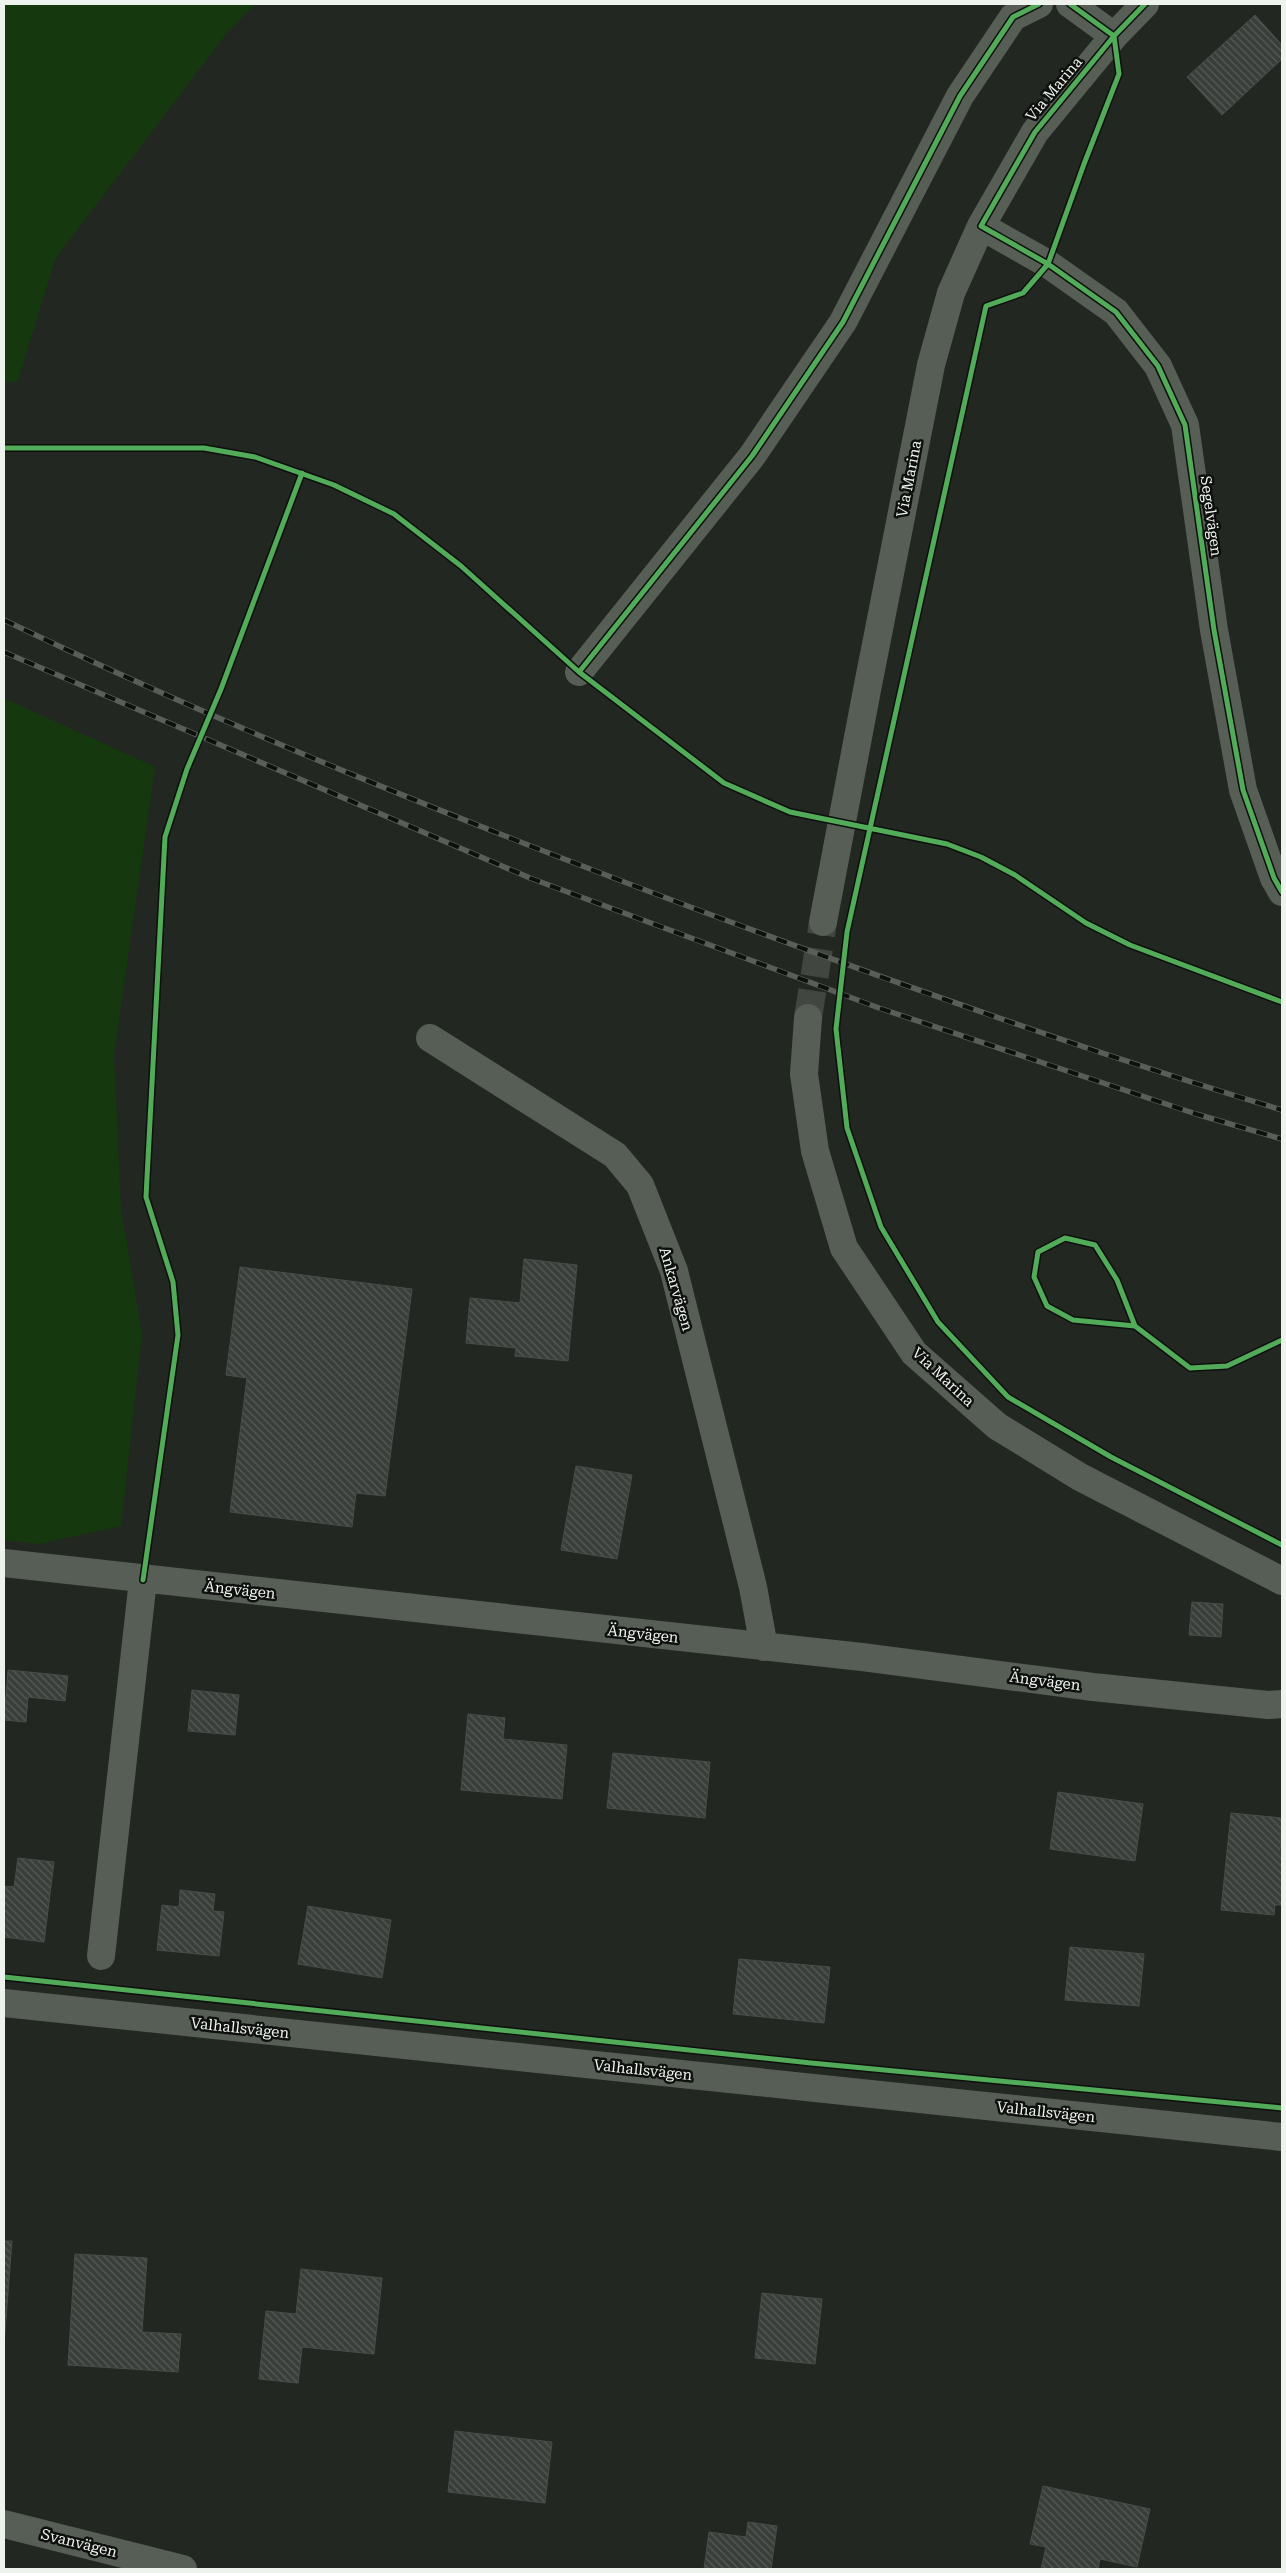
<svg xmlns="http://www.w3.org/2000/svg" width="1286" height="2573" viewBox="0 0 1286 2573" font-family="'Roboto Serif',serif">
<defs>
<pattern id="building-back-hatch" width="6" height="6" patternUnits="userSpaceOnUse" patternTransform="scale(1.25)"><rect width="6" height="6" fill="#3a3e3a"/><path d="M-1 5l2 2M0 0l6 6M5-1l2 2" fill="none" stroke="#575a57"/></pattern>
</defs>
<rect width="100%" height="100%" fill="#232722"/>
<!-- green -->
<path fill="#15380e" d="M4,4H255L226,34L55,259L18,381L4,383Z
M4,698L155,767L114,1055L121,1209L142,1334L121,1526L39,1544L4,1540Z"/>
<!-- building -->
<path fill="url(#building-back-hatch)" stroke="#494c49" d="M1255,15L1282,45V59L1222,115L1187,77Z
M524,1259L577,1265L568,1361L515,1356L516,1348L466,1343L470,1298L520,1303Z
M240,1267L412,1289L385,1496L356,1493L352,1527L230,1512L247,1378L226,1375Z
M576,1466L632,1475L617,1559L561,1550Z
M1192,1602L1223,1604L1221,1637L1189,1635Z
M8,1670L68,1676L65,1701L28,1697L26,1722L4,1720Z
M192,1690L239,1695L235,1735L188,1731Z
M468,1714L505,1718L503,1739L567,1745L562,1799L461,1790Z
M613,1753L710,1762L705,1818L607,1808Z
M1058,1792L1143,1804L1135,1861L1050,1849Z
M1231,1813L1282,1818L1280,1852L1282,1853V1905H1275L1274,1915L1221,1910Z
M18,1858L54,1862L44,1942L4,1937V1886L14,1887Z
M180,1890L215,1894L213,1911L224,1912L219,1956L157,1950L162,1905L179,1907Z
M308,1906L391,1920L382,1978L298,1964Z
M1070,1947L1144,1954L1139,2006L1065,2000Z
M739,1959L830,1967L824,2023L733,2014Z
M4,2241H12L4,2345Z
M75,2254L147,2258L142,2332L181,2334L178,2372L68,2365Z
M301,2269L382,2278L374,2354L302,2347L298,2383L259,2379L266,2311L296,2314Z
M762,2293L822,2299L815,2364L755,2358Z
M455,2431L552,2442L545,2503L448,2492Z
M1043,2486L1150,2509L1137,2567L1100,2559L1098,2569H1041L1046,2547L1030,2544Z
M748,2522L777,2526L771,2569H704L709,2532L746,2537Z"/>
<g fill="none" stroke-linecap="round" stroke-linejoin="round">
<!-- minor-tunnel -->
<path stroke="#424641" stroke-width="28" stroke-dasharray="28 14" stroke-linecap="butt" d="M808,1018L823,922"/>
<!-- minor -->
<path stroke="#575e55" stroke-width="28" d="M1070,4L1114,36
M981,226L1048,264L1116,312L1158,366L1185,425L1214,630L1243,790L1274,878L1282,892
M579,672L752,456L843,322L960,96L1013,17L1039,4
M823,922L867,690L931,365L951,293L981,226L1035,132L1114,36L1145,4
M808,1018L804,1074L815,1151L844,1248L914,1353L997,1426L1080,1477L1282,1581
M430,1038L615,1155L640,1185L674,1271L753,1587L764,1647
M4,1563L862,1657L1093,1687L1268,1705L1282,1704
M101,1956L143,1580
M4,2003L1282,2137
M4,2524L183,2569"/>
<defs>
<path id="rail" d="M4,620C233,730 471,825 709,914C898,984 1089,1052 1282,1110
M4,652L530,878L879,1008L1196,1114L1282,1139"/>
</defs>
<!-- rail casing -->
<use href="#rail" stroke="#595e59" stroke-width="5.5"/>
<!-- rail -->
<use href="#rail" stroke="#0d100d" stroke-width="4" stroke-dasharray="11" stroke-linecap="butt"/>
<defs>
<path id="cycleway" d="M1070,4L1114,36L1119,74L1084,164L1048,264L1023,293L986,306L847,932L836,1029L847,1128L881,1227L938,1322L1008,1397L1111,1457L1282,1545
M1145,4L1114,36L1035,132L981,226L1048,264L1116,312L1158,366L1185,425L1214,630L1243,790L1274,878L1282,892
M4,448H204L255,457L334,485L394,514L461,566L579,672L724,783L790,812L947,844L981,857L1015,875L1086,923L1130,945L1282,1002
M579,672L752,456L843,322L960,96L1013,17L1039,4
M1135,1326L1117,1280L1095,1245L1065,1238L1038,1252L1034,1277L1047,1306L1073,1320L1135,1326L1190,1368L1227,1366L1282,1340
M143,1580L178,1335L173,1282L146,1197L165,837L187,769L221,689L302,473
M4,1977L811,2063L1282,2108"/>
</defs>
<!-- cycleway casing -->
<use href="#cycleway" stroke="#0d100d" stroke-width="8"/>
<!-- cycleway -->
<use href="#cycleway" stroke="#51ab58" stroke-width="5"/>
</g>
<g text-anchor="middle" stroke-width="5" stroke-linejoin="round" paint-order="stroke">
<!-- street labels -->
<g font-size="15" fill="#eff3ee" stroke="#0d100d">
<text transform="translate(1054 89) rotate(-50)" y="5">Via Marina</text>
<text transform="translate(909 479) rotate(-79)" y="5">Via Marina</text>
<text transform="translate(1211 516) rotate(82)" y="5">Segelvägen</text>
<text transform="translate(676 1289) rotate(74)" y="5">Ankarvägen</text>
<text transform="translate(943 1377) rotate(43)" y="5">Via Marina</text>
<text transform="translate(240 1590) rotate(6)" y="5">Ängvägen</text>
<text transform="translate(643 1634) rotate(6)" y="5">Ängvägen</text>
<text transform="translate(1045 1681) rotate(7)" y="5">Ängvägen</text>
<text transform="translate(240 2028) rotate(6)" y="5">Valhallsvägen</text>
<text transform="translate(643 2070) rotate(6)" y="5">Valhallsvägen</text>
<text transform="translate(1046 2112) rotate(6)" y="5">Valhallsvägen</text>
<text transform="translate(79 2543) rotate(14)" y="5">Svanvägen</text>
</g>
</g>
<!-- border -->
<rect width="1286" height="2573" fill="none" stroke="#eff3ee" stroke-width="10"/>
</svg>
